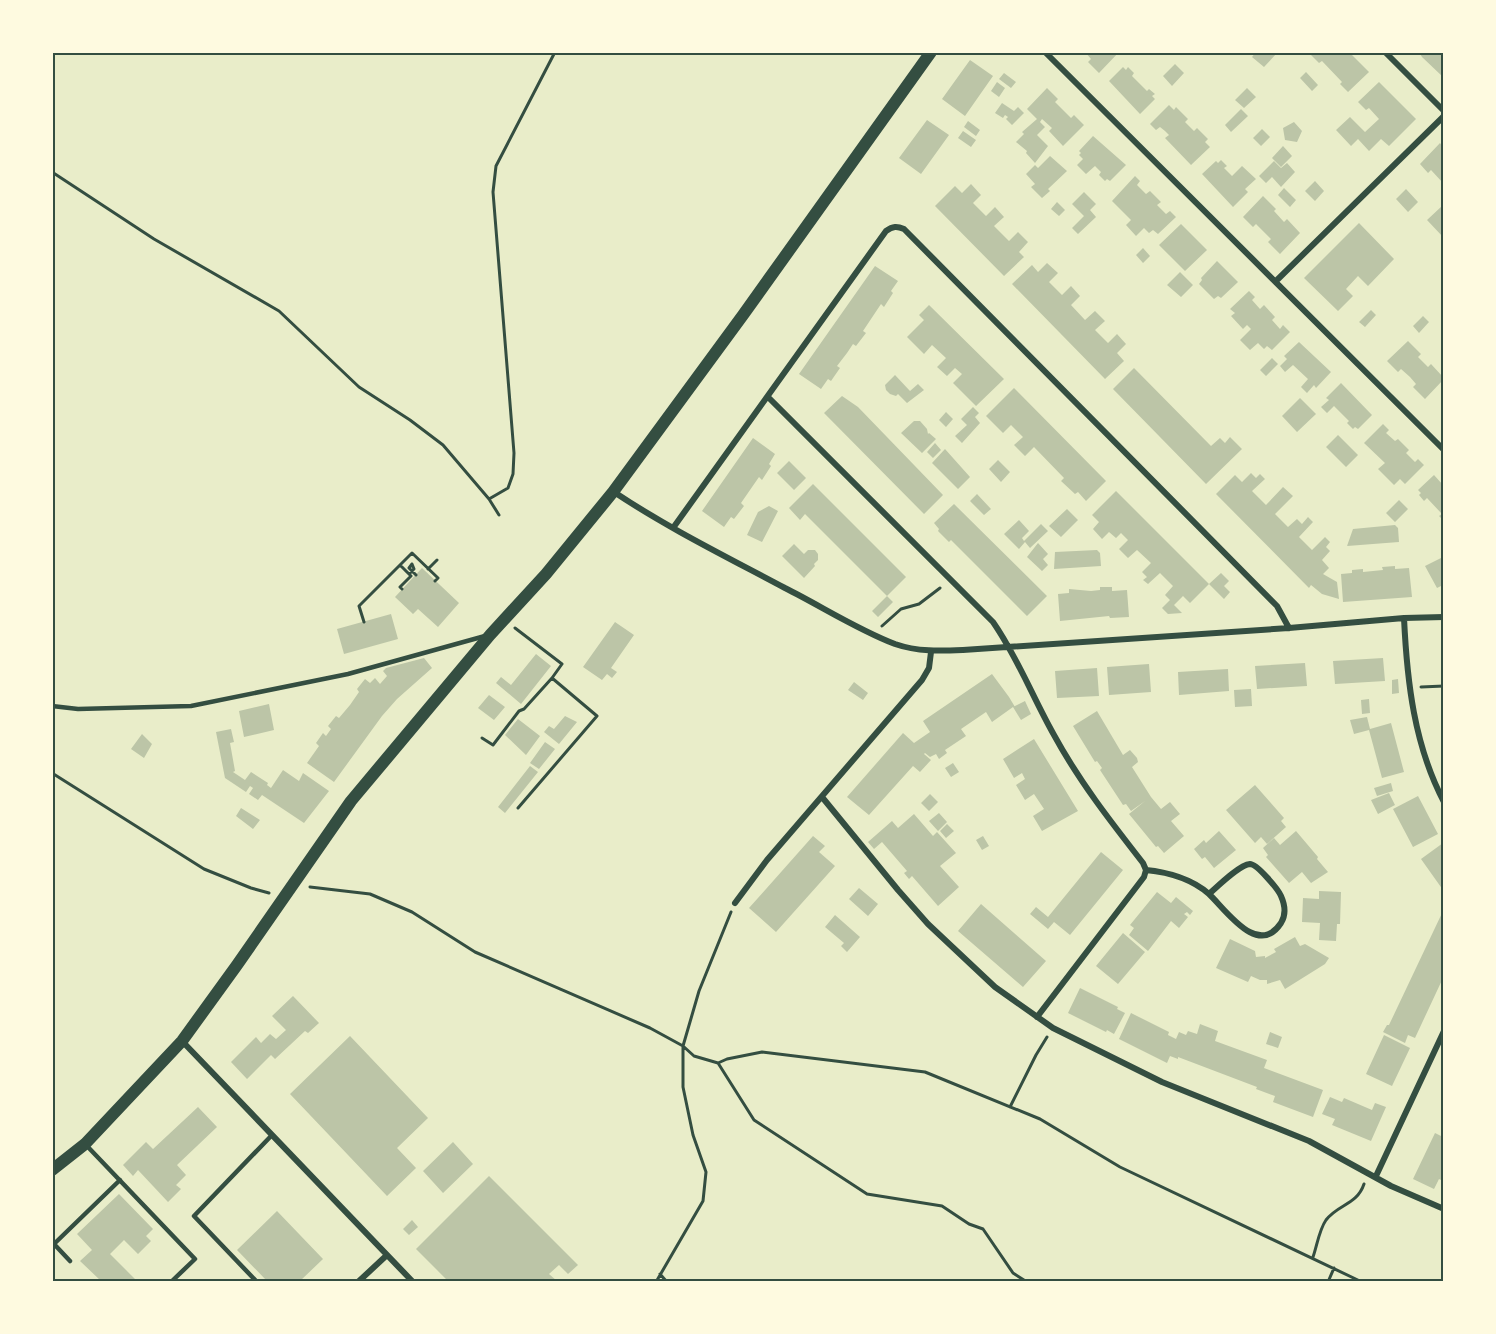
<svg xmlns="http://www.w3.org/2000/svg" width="1496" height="1334" viewBox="0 0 1496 1334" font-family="'Space Grotesk',sans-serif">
<rect width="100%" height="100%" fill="#e9edc9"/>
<!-- building -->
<path fill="#bcc5a7" d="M1085,52H1119L1099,73L1088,62L1091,59Z
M1256,52H1278L1264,67L1252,57Z
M1313,52H1349L1369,72L1348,92L1340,84L1342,82L1322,61L1319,63L1311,55Z
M1419,52H1443V77L1422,57Z
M970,60L993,76L965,116L942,99Z
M1175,64L1184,73L1172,86L1163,76Z
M1123,67L1126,70L1128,67L1134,73L1132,76L1147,91L1149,89L1155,94L1152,96L1155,99L1140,114L1109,81Z
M1306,72L1318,85L1312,91L1300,78Z
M1004,73L1016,82L1011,88L999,79Z
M997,82L1005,88L999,97L991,91Z
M1379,82L1416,119L1389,146L1381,139L1369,151L1358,139L1351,146L1336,130L1350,117L1365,132L1379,119L1369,108L1366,110L1358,102Z
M1047,88L1058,99L1055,102L1071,118L1074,115L1084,125L1063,146L1049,131L1052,128L1042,119L1040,122L1045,127L1037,135L1048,146L1035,163L1026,153L1027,151L1016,142L1024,134L1022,132L1037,119L1027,109Z
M1247,88L1256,97L1244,108L1235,100Z
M1002,103L1014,111L1018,107L1024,113L1012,125L1006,119L1008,117L1005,115L1003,118L995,113Z
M1169,105L1174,110L1176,107L1188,119L1185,122L1194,131L1197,128L1208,139L1205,142L1210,147L1191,165L1165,138L1169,135L1165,131L1160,127L1156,130L1150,124Z
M1241,109L1248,116L1231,132L1225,125Z
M927,120L949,135L921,174L899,158Z
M968,121L980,130L976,136L964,127Z
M1294,122L1302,131L1297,142L1285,140L1283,128Z
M1262,129L1270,137L1261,146L1253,138Z
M963,131L976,140L971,147L958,138Z
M1093,136L1126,165L1110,181L1107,179L1105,181L1099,175L1101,172L1095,166L1086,174L1077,165L1083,159L1079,155L1081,153L1079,151Z
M1440,143L1443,147V183L1431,170L1428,173L1420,164Z
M1283,146L1292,156L1281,167L1272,158Z
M1050,156L1067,171L1048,189L1050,191L1042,198L1031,187L1035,184L1026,174L1035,165L1038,168Z
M1221,160L1227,166L1224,168L1232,176L1242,166L1256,179L1245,189L1248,192L1233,207L1202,174L1216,161L1218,163Z
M1274,161L1281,168L1287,163L1295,172L1281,187L1272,177L1266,183L1259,176Z
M1135,176L1140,181L1137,185L1146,194L1150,191L1161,202L1157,205L1166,214L1170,211L1176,217L1158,234L1153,230L1149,233L1144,228L1136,236L1126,225L1131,220L1112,201Z
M1315,181L1324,191L1315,201L1305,191Z
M971,184L981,195L973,203L986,216L995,207L1004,217L994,226L1009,241L1018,232L1028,242L1019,252L1024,257L1004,276L935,206L955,186L962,193Z
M1284,188L1296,200L1290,207L1278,195Z
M1406,189L1418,202L1408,212L1396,199Z
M1084,192L1096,204L1090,210L1096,217L1078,234L1072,228L1084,216L1072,204Z
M1263,196L1276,209L1274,211L1284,222L1287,219L1300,233L1280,254L1268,242L1271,239L1256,224L1253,227L1243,217Z
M1057,202L1065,210L1059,216L1051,209Z
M1442,206L1443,207V237L1427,220Z
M1359,223L1394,259L1368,286L1358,276L1346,289L1353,296L1338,311L1304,278Z
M1181,224L1207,250L1185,271L1159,245Z
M1143,248L1150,256L1143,263L1136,255Z
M1217,261L1238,282L1221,298L1218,296L1214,299L1199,284L1202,280L1201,278Z
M1047,263L1058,273L1049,282L1062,295L1071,286L1080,296L1071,305L1085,320L1095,311L1105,321L1095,330L1108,343L1117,334L1126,344L1117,353L1124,361L1105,379L1012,284L1032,265L1038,272Z
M875,266L898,281L891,291L893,293L884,307L881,304L863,331L866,333L856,346L853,344L847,353L837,366L840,368L831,381L828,379L821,389L799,374Z
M1180,272L1193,285L1181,297L1167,285Z
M1249,291L1255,297L1252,300L1260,309L1264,305L1275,317L1272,320L1280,329L1283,325L1290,332L1272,350L1267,346L1264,349L1258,343L1250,350L1240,340L1251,329L1247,325L1243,329L1231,316L1235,313L1230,309Z
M929,305L1004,379L976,406L953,383L962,374L955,368L947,376L937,367L946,358L932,345L924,354L907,337L924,320L919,315Z
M1371,310L1376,315L1365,327L1359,322Z
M1423,316L1429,322L1419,333L1413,326Z
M1408,341L1421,354L1418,357L1428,367L1431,364L1443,377V380L1425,399L1413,387L1416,384L1410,377L1401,369L1398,372L1387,361Z
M1299,342L1331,372L1316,388L1314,385L1307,393L1301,387L1308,379L1293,365L1285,372L1280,366L1287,359L1284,356Z
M1272,358L1278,364L1266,376L1260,370Z
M1134,368L1211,446L1220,438L1225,443L1230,437L1242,449L1206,484L1113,389Z
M895,375L910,391L918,384L924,390L907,403L898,394L896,396L890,394L886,390L885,385Z
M1341,383L1372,415L1358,429L1355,427L1353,429L1347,423L1349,421L1334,406L1327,413L1321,407L1329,400L1326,398Z
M1014,388L1106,481L1086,501L1078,492L1075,494L1061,481L1064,478L1034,447L1025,456L1014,445L1023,437L1011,425L1003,433L986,416Z
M842,396L858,407L943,495L924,514L824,413Z
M1300,398L1316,414L1297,432L1282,416Z
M973,407L979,413L975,417L980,423L962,443L955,436L967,425L961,419Z
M946,412L953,419L946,427L939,420Z
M914,421H920L927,429L928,434L929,433L936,439L922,453L901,433Z
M1383,424L1389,430L1386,433L1395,441L1398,439L1409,450L1406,453L1415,462L1418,459L1424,465L1405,484L1400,479L1394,485L1378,469L1385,463L1364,443Z
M1338,435L1358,455L1346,467L1326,447Z
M753,438L775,454L769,464L771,466L762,480L759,477L741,503L744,506L734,519L731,517L724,527L702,511Z
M935,443L941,450L933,458L927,452Z
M945,449L970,477L958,489L932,463Z
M998,460L1010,472L1001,482L989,469Z
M789,461L806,478L794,490L777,473Z
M1251,473L1256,478L1260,474L1265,479L1252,491L1266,505L1283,487L1293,496L1275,514L1288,527L1297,519L1302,524L1308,517L1313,522L1299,537L1312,550L1325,537L1330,542L1326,547L1330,551L1322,560L1329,568L1323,574L1337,582L1339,599L1322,594L1311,585L1309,588L1216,494L1235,475L1242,482Z
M1434,475L1443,485V520L1439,516L1442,514L1427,498L1424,501L1419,495L1421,493L1418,490Z
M813,484L906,577L887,596L893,602L878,617L872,611L887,596L805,514L800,520L789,508Z
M1116,491L1209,584L1221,573L1229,581L1224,586L1230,592L1224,599L1209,584L1190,603L1183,596L1174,605L1182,613L1168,614L1162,608L1170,600L1165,595L1173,586L1160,573L1148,584L1143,580L1147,577L1142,572L1151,563L1137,550L1128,558L1119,549L1128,540L1121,533L1116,538L1109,532L1102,539L1093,529L1099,522L1092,515Z
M977,494L991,509L984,515L970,501Z
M1399,500L1408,509L1395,522L1386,513Z
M954,504L1047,596L1027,616L951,540L949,542L938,531L939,529L934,523Z
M769,506L778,511L762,542L747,535L758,512Z
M1067,509L1078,520L1061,537L1049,526Z
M1019,520L1029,531L1022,538L1024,541L1041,524L1048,531L1030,548L1025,542L1019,549L1004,534Z
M1395,525L1398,528L1399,542L1347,546L1353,529Z
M1038,543L1048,554L1043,559L1048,565L1042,571L1027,557Z
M794,544L804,554L808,550H815L818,554V560L814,564L815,566L804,578L782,556Z
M1097,550L1100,553L1101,566L1054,569L1055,552Z
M1443,557V585L1437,588L1425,566Z
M1395,566V569L1409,568L1412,597L1343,602L1341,574L1352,573V570L1363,569V572L1383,570L1382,567Z
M422,568L459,603L438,627L418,609L413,614L395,597Z
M1100,587H1112V591L1127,590L1129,617L1110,618L1109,616L1060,621L1058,594L1069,593V589L1091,591L1100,590Z
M391,614L398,639L344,654L337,629Z
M615,622L634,635L611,668L617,672L612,678L607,674L602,680L583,667Z
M536,654L551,666L521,704L496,683L501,677L511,685Z
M424,658L432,668L397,699L382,716L334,782L307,763L319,746L316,743L323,733L326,736L331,729L328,726L336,716L339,718L350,705L359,692L357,689L365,679L370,683L375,678L380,684L387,676L383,671L386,668Z
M1383,658L1385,681L1335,684L1333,661Z
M1305,663L1307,686L1257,689L1255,666Z
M1149,664L1151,692L1109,695L1107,667Z
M1097,668L1099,696L1057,698L1055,671Z
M1228,669L1229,691L1179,695L1178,672Z
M992,674L1009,697L1015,707H1013L1025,701L1031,714L1021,720L1013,707L992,722L986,712L961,729L966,736L945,750L947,753L939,759L936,754L930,757L925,753L924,754L931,760L920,772L913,766L869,815L847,797L903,733L914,743L930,732L923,721Z
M1398,679L1399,693L1392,694V680Z
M854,682L868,693L863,700L848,690Z
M1251,689L1252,706L1235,707L1234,690Z
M489,695L505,707L494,720L478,708Z
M1369,699L1370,713L1362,714L1361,700Z
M269,704L274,730L244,737L239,711Z
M1097,711L1123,755L1130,750L1137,758L1138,762L1132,767L1151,797L1161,809L1170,802L1180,814L1171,821L1184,836L1164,853L1158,846L1156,847L1129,814L1145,801L1131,811L1126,804L1123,805L1100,770L1102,768L1097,761L1095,762L1073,726Z
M565,716L577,722L559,744L544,732L549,726L554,729Z
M1367,717L1370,729L1391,723L1404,772L1382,778L1369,730L1354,734L1350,720Z
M518,719L540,736L526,755L505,735Z
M231,729L234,742L230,743L235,771L233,772L245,780L251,772L268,783L267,785L271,788L283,770L299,781L303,773L329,791L304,823L262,795L258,800L249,794L253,788L250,786L246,792L225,778L216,732Z
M142,734L152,744L144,758L131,749Z
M1034,739L1078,811L1042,831L1033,816L1044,809L1034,794L1025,800L1016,785L1025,779L1022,773L1014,778L1003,759Z
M545,742L555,749L539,769L530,763Z
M953,763L959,772L951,777L945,768Z
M530,766L538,772L505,813L498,807Z
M1391,783L1393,791L1377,796L1374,788Z
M1255,785L1284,818L1281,821L1286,827L1267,844L1261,837L1255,843L1226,810Z
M1389,793L1395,805L1378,814L1371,800Z
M930,794L938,802L929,811L921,803Z
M1418,796L1438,834L1413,847L1393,809Z
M241,808L260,820L253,829L236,816Z
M939,813L947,822L938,831L929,821Z
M914,814L933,836L937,832L956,853L940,866L959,887L938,906L912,876L909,879L904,873L907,871L882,842L874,849L868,842L892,821L898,828Z
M947,824L954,831L946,838L940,831Z
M1219,831L1236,850L1214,868L1205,857L1202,859L1194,849L1204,840L1206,843Z
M1296,831L1318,857L1317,859L1328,872L1311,883L1302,872L1289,883L1266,857L1268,855L1263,848L1274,838L1280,845Z
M813,836L825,846L819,852L835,866L776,932L749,908Z
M983,836L989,846L982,850L976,840Z
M1443,843V890L1421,859Z
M1101,852L1123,870L1070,935L1054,922L1048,929L1030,914L1036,907L1048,917Z
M859,888L878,904L868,916L849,899Z
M1319,891L1341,892L1340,924H1337L1336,941L1319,940L1320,923L1302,922L1303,898L1319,899Z
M1157,892L1171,903L1176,897L1193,911L1190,915L1187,912L1184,914L1188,917L1179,928L1171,921L1148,951L1129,935L1134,928L1130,925Z
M981,904L1046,961L1023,987L958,931Z
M1443,911V978L1415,1038L1408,1035L1405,1043L1383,1032L1387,1025H1389Z
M835,915L860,937L847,952L841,946L844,943L825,927Z
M1123,933L1145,952L1118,984L1096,966Z
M1295,937L1300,946L1305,944L1329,958L1325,964L1285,989L1280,980L1267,984V980H1260L1251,976L1248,982L1216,968L1230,939L1255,951L1256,957L1265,956V958L1276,952L1274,949Z
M1080,988L1118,1007L1117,1009L1125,1013L1114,1034L1107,1030L1106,1032L1068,1013Z
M293,996L319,1023L308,1033L305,1031L275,1059L271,1055L247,1079L231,1062L256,1037L261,1043L270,1034L276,1039L286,1030L272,1016Z
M1131,1013L1169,1032L1168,1035L1176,1039L1179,1032L1186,1035L1188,1031L1197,1034L1200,1024L1218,1031L1215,1041L1267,1060L1264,1068L1323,1090L1313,1117L1273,1102L1275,1096L1256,1089L1257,1087L1178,1057V1059L1170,1056L1167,1063L1119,1039Z
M1270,1032L1282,1037L1278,1048L1266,1044Z
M1384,1035L1410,1048L1392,1086L1366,1074Z
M350,1036L428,1118L397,1148L416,1168L387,1196L290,1094Z
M1330,1097L1342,1102L1344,1098L1372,1110L1375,1103L1386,1107L1371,1141L1332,1125L1335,1119L1322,1114Z
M198,1107L217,1127L177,1165L186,1175L176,1185L181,1189L168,1202L138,1170L133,1176L123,1165L146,1142L153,1149Z
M1435,1133L1443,1137V1181L1439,1179L1434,1189L1413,1179Z
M453,1142L473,1164L443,1193L423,1171Z
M489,1176L578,1265L568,1274L559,1265L549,1274L557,1281H448L416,1249Z
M119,1194L153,1229L146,1236L151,1241L138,1254L124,1240L110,1254L137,1281H101L80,1261L92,1250L77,1234Z
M277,1211L323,1259L300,1281H267L237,1250Z
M412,1220L418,1227L409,1235L403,1229Z"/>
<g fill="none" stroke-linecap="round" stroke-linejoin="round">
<!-- path -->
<path stroke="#344e41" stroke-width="3" d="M52,172L154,239L279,311L359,387L410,420L443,445L489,499L499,515
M489,499L508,488L513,474L514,453L493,192L496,166L555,52
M400,565L411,576L400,587L402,589
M428,569L437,560
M409,574L414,569L412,564L409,568L416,575
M364,622L359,606L412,553L438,578L435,581
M882,626L901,609L919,604L940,588
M515,628L562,664L552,678L597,716L518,808
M1421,687L1444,686
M482,738L493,745L519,711L524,709L552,678
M52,773L204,869L251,888L269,893
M310,887L370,894L412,912L475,952L650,1028L683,1046L694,1056L718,1063L727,1059L762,1052L925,1072L1040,1119L1120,1167L1362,1282
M718,1063L754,1120L867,1194L942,1206L969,1224L983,1229L1013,1273L1027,1282
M1010,1107L1036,1055L1047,1037
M1313,1257C1317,1246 1319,1230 1326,1220C1338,1204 1357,1205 1364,1184
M660,1274L667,1282
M656,1282L703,1201L706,1172L693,1135L683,1087V1046L699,991L731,912
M1328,1282L1334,1268"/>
<!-- service -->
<path stroke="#344e41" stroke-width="4.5" d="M52,706L78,709L191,706L348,674L485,636
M87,1146L195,1259L171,1282
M70,1261L54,1244L120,1180
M257,1282L194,1216L272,1135"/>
<!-- minor -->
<path stroke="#344e41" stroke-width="6" d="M1045,52L1444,450
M1385,52L1444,111
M1276,281L1444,116
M768,397L993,622C1018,658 1033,698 1054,735C1079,781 1111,822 1143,863L1146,870L1144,877L1037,1017
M614,492C668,528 727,557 785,588C821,606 858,630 895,644C918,652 940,651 963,650L1289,628L1404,618L1444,617
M673,528L886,231C893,226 897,226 904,229L1277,606L1289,628
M1404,618C1407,681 1414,745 1444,802
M822,797L898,890L928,924L995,987L1053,1028L1162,1082L1309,1141L1391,1186L1444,1209
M1146,870C1167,872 1192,879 1209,894C1226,910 1258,958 1281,923C1286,915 1285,905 1281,896C1278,889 1257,864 1250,864C1239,865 1217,887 1209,894
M735,903L767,860L922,680L929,668L931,652
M182,1041L413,1282
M1376,1176L1444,1031
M358,1282L387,1255"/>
<!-- secondary -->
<path stroke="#344e41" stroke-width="12" d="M52,1170L85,1144L182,1041L237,965L351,801L490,635L546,574L613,492L743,315L931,52"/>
</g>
<!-- border -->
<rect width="1496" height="1334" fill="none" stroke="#fefae0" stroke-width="108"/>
<rect x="54" y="54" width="1388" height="1226" fill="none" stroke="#344e41" stroke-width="2"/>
</svg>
